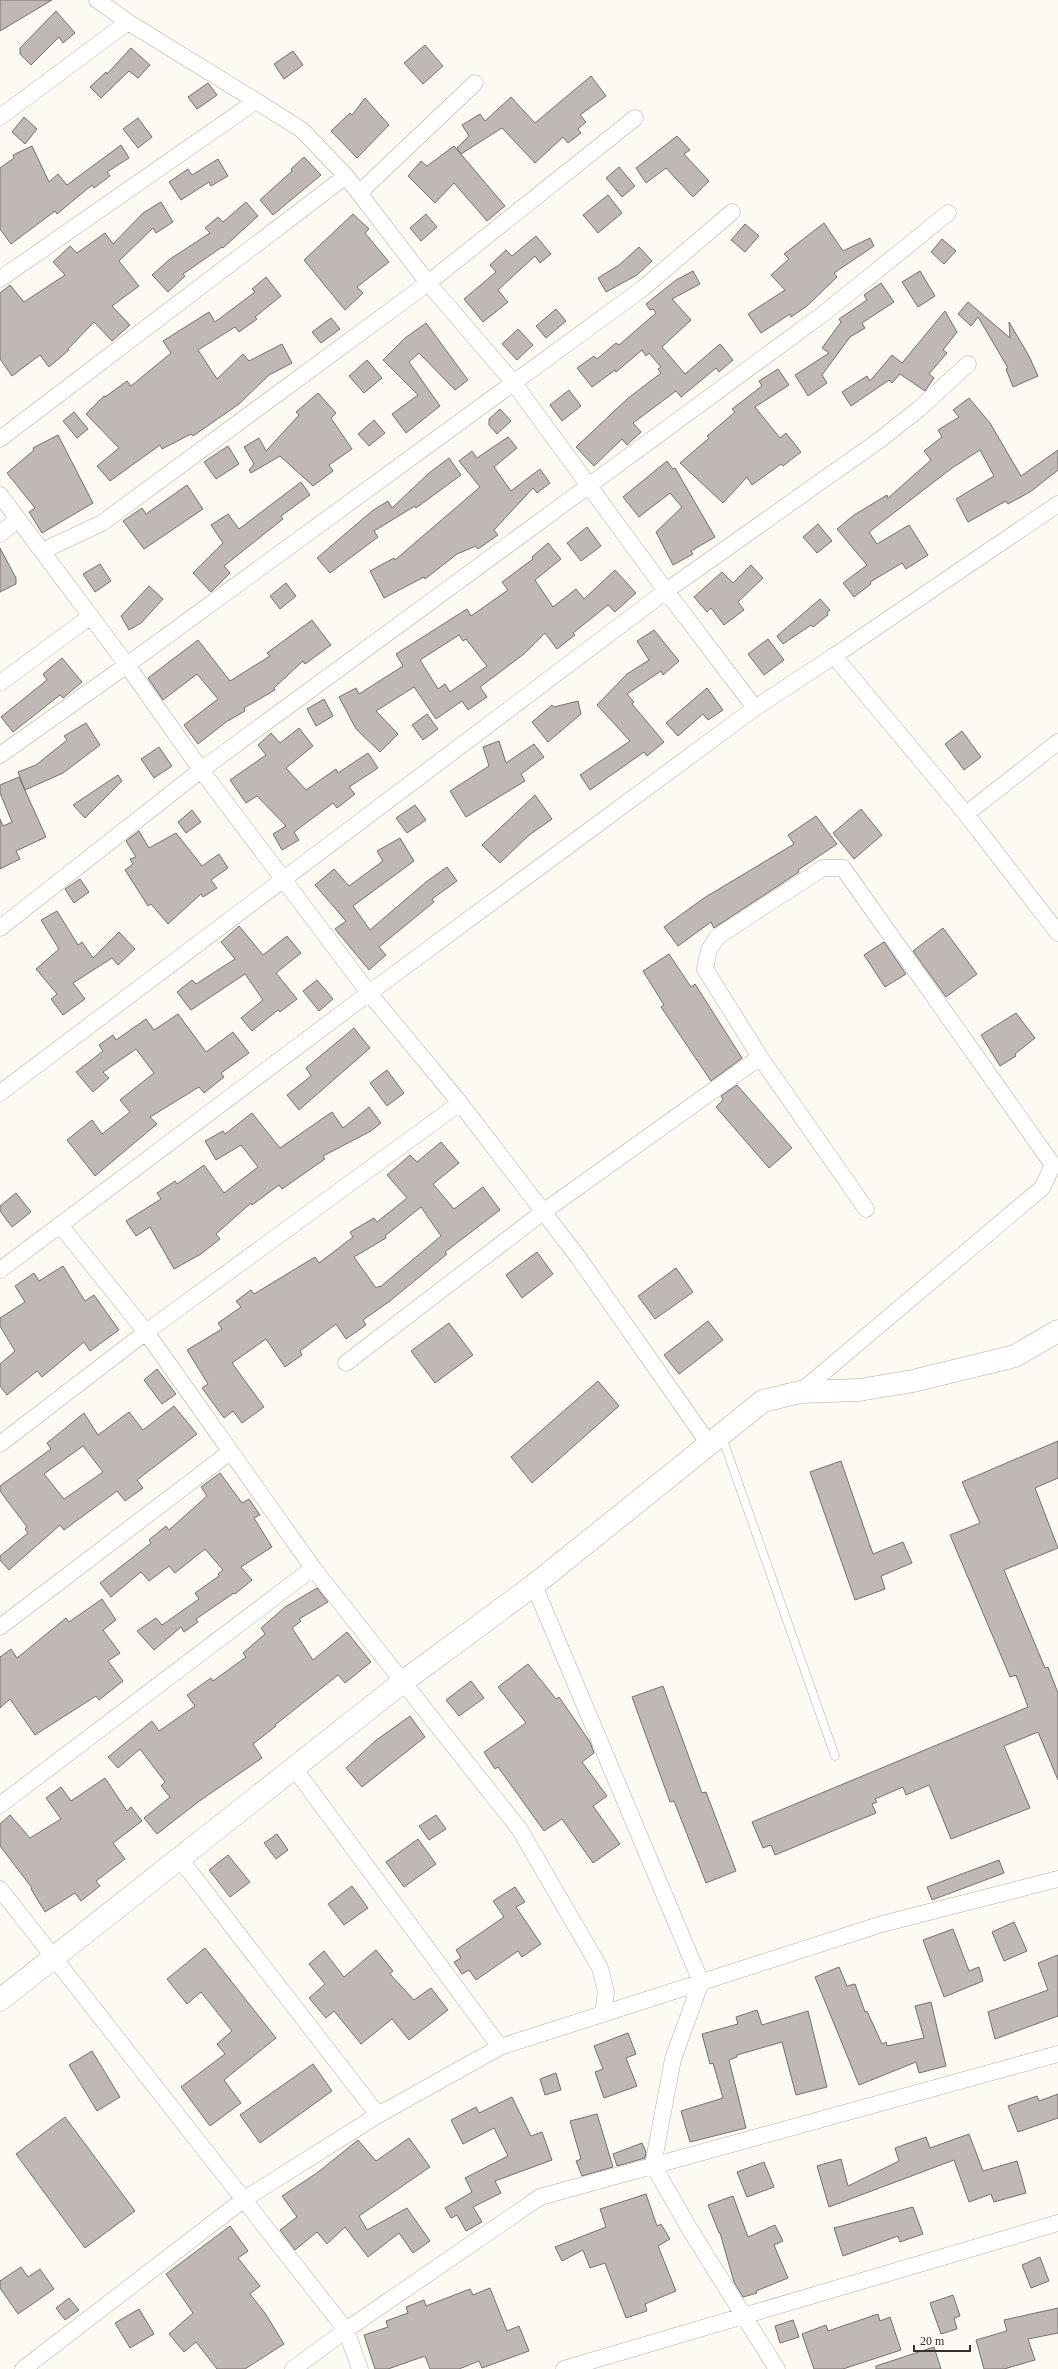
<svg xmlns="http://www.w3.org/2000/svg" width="1058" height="2369" viewBox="0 0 1058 2369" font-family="'Times New Roman',serif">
<rect width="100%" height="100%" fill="#fcfaf2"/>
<!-- building -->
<path fill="#c0b8b5" stroke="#77706d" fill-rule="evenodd" d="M0,0H52L0,31Z
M56,11L75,33L63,43L59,37L31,65L20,54V48Z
M425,45L443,66L423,84L404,63Z
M131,48L150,65L138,78L129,71L101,98L90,87L106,72L107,74Z
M293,51L303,65L284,79L274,64Z
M591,76L606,96L580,115L586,122L578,129L581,133L568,143L563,137L535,163L502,128L461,154L457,148L469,136L462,125L480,114L485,121L511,97L535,123Z
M208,83L217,95L197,109L188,97Z
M365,98L389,125L357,158L331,131L350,113L352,115Z
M24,117L37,129L25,144L12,132Z
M138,118L152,137L138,148L123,129Z
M677,136L690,150L684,154L709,181L693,197L666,168L646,183L636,168Z
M121,145L129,158L107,172L110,176L94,188L92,185L57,214L55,211L11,244L0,229V168L14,158L13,155L32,146L49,182L58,174L67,185Z
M454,146L505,206L487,221L454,183L435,203L408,176L421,161L427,166Z
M304,157L321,175L273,215L260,200L292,171L291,169Z
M218,159L228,176L211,186L209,182L181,200L169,182L188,169L192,175Z
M619,167L635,186L622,197L606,178Z
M608,195L622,213L598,233L583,215Z
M161,202L173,222L156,233L153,228L119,261L139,286L112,306L130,325L112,341L94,322L68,349L69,350L49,367L40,355L12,376L0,359V293L10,285L24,302L65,275L53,262L70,246L77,253L105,233L113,244L143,213Z
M246,202L258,216L223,248L222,247L183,274L185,276L168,292L152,275L170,259L210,233L205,228L218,217L223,222Z
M353,214L369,229L365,233L389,262L357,287L363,293L345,310L304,260Z
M426,214L437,227L421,241L410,228Z
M824,223L843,251L870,238L874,246L834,273L837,277L807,306L791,317L790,314L761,333L748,314L785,290L771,275L789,259L784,254Z
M745,224L759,236L745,252L731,240Z
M536,236L551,254L540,263L535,256L498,290L508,302L483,322L464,299L496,272L490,265L506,250L512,256Z
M942,239L956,251L944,264L931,252Z
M639,247L652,261L637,275L606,292L598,278L619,265Z
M693,271L700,284L672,299L691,320L662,347L685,374L720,344L733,360L719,372L716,368L681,397L676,391L633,423L641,432L627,445L622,439L594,466L576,447L627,399L661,373L658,369L661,367L649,353L646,356L642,350L616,372L615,370L592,387L577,368L594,356L597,359L616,343L619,345L656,313L653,309L650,310L646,304L676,280Z
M920,271L935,296L918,307L902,282Z
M266,277L281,296L255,317L257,319L239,332L235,327L198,350L217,379L243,354L249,361L282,344L292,363L269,375L239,404L193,436L191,434L162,449L160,445L110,481L97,466L119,448L86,414L104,396L105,397L127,381L131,386L171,353L163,341L209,312L215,322L255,292L252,289Z
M881,283L894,302L862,323L865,328L850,337L822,375L827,383L808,396L795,375L829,353L822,348L841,322L839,319L867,300L864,295Z
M968,302L1010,338L1009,322L1029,356L1038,376L1013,387L1006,369L1008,368L978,317L971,326L958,314Z
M556,309L566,321L546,338L536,326Z
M945,311L957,332L943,350L947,353L929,374L934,378L925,391L900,374L892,383L889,380L851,406L842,392L867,376L870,381L892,355L902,363Z
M331,318L340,329L321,343L312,332Z
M426,323L468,380L455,390L419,353L409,362L440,406L406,433L392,414L418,395L383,360L405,338Z
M518,329L533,345L517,360L502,344Z
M367,360L382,378L364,393L349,376Z
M778,369L789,385L755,407L780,438L786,433L801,452L783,466L781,464L752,485L747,477L723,503L680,463L709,438L707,436L735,412L732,409L762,386L759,381Z
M569,390L581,406L562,421L550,405Z
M318,393L336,413L331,418L352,449L329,465L333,471L313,486L280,456L251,473L249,470L254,464L244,447L259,438L266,451L299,415L296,412Z
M969,398L990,423L1021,476L1058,450V470L1030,492L1008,504L1006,501L968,522L956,499L994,476L980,450L952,468L869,532L877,544L909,525L928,555L906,569L902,563L870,582L871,584L854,597L843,583L867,565L837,529L854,515L887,495L888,498L931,460L924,451L942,437L938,430L959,417L953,410Z
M500,409L511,421L497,434L489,425V419Z
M74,412L88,429L77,438L63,421Z
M374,420L385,433L369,446L358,434Z
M58,435L93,503L42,533L29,512L35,508L7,473L34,450L33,448Z
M508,437L517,448L494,467L511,491L540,469L550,483L537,493L533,488L494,530L498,535L478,549L476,546L457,554L425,579L424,577L384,598L370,571L394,558L395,560L480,487L459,461L472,451L477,458Z
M228,446L239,464L216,479L204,462Z
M449,458L461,475L416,508L415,506L374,531L378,537L330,573L317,558L372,511L388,501L392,508L429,473Z
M667,461L673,469L675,468L715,537L691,551L693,554L673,565L656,532L682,507L670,493L639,517L623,497Z
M301,482L310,495L281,516L283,519L224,566L230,573L211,592L193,573L223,543L211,525L228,514L239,529Z
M187,485L203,509L144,549L123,521L142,508L146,514Z
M818,524L832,541L817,553L803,537Z
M587,527L601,546L581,561L567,543Z
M548,543L561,559L535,580L553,607L576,589L584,599L615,570L636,593L615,612L608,605L573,633L575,635L557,649L545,633L524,654L480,687L487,697L468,710L462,701L436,719L414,687L376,711L398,734L380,752L356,729L339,697L356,688L359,694L403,666L396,654L467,609L471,616L508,590L502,582L533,559L532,557ZM459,635L463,641L466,639L487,666L450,692L445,684L438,689L420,660Z
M0,548L16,578V584L0,592Z
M100,564L111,581L95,592L83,574Z
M751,565L763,578L738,602L744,610L724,625L711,608L707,612L694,597L722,572L733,583Z
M286,583L296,596L280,609L270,596Z
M149,586L163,599L141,623L129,630L121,616Z
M820,599L830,610L827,613L828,615L813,627L811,625L783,644L777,636Z
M312,620L331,645L305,664L303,661L274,688L275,690L244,708L245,711L226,722L198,744L184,725L218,699L197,674L163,700L148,678L198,640L230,681L270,656L267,653Z
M654,630L679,661L663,675L661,671L627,694L634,702L632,704L664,742L647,756L644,752L590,790L580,775L630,741L597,705L627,674L649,660L637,641Z
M768,639L784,660L764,675L748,654Z
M62,658L82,682L63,698L60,695L13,732L1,717L47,680L43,674Z
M707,688L723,710L708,720L703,714L678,736L666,723Z
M324,699L333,716L316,726L307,709Z
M578,701L581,714L548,742L532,722L552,705L554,707Z
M427,714L438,729L423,740L412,725Z
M86,723L100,745L63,773L25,790L18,772L36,765L67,740L64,736Z
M299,728L313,746L286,768L306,790L336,769L338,773L368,753L378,768L349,787L355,794L337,808L333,803L294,832L299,840L282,850L273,834L286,826L257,796L246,803L230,780L266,755L258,745L271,733L280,743Z
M962,731L981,757L964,770L945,744Z
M499,741L506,763L534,744L544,757L521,774L525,781L466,817L450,791L489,766L483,747Z
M159,747L172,766L154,778L141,759Z
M118,775L122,781L85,818L73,805Z
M19,777L46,837L16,851L20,859L0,869V819L3,826L12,822L0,793V785Z
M535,795L552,819L528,836L500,863L482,845Z
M415,805L426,820L407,833L396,818Z
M861,809L882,835L854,859L833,833Z
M192,810L201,822L186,833L178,822Z
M816,816L837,844L798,870L799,872L714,928L711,922L678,946L664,927L704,898L794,844L788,835Z
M139,831L149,848L176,833L202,866L219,854L228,868L211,880L217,888L203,897L201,894L168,924L151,904L148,906L125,870L133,864L130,859L136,857L126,841Z
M400,838L414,861L353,906L370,930L426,882L447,867L457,881L432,899L434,902L379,947L386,955L369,970L335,929L346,921L315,885L334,869L349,886L383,861L377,851Z
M80,879L89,892L74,903L65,889Z
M57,911L78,945L82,942L93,958L119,932L135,949L118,965L112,958L73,983L85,999L63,1015L51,999L57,994L36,969L59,949L41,920Z
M239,926L263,955L287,936L301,953L276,973L297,999L280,1012L278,1010L252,1031L241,1018L263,1000L245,974L191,1010L177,992L192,980L196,984L235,959L221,942Z
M943,928L977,974L946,997L913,951Z
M884,942L906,974L885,987L864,955Z
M669,954L691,987L695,984L742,1058L711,1081L661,1007L664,1005L643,971Z
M317,980L333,999L319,1011L303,991Z
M1016,1013L1035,1038L1015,1054L1016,1056L1000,1066L981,1035Z
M178,1014L206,1052L233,1032L249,1053L221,1073L224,1077L204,1093L199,1087L150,1117L157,1124L95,1176L67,1140L92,1120L102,1134L130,1112L120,1100L154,1073L136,1049L103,1072L109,1078L93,1092L76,1072L103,1051L99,1045L113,1035L116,1040L146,1019L154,1030Z
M354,1028L370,1048L299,1110L287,1095L311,1076L306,1068Z
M387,1070L404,1093L387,1106L370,1083Z
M737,1085L792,1148L769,1168L716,1107L723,1100L721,1096Z
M369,1107L381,1123L371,1131L323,1156L325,1159L282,1189L279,1185L252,1205L251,1203L216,1234L220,1239L201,1254L174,1269L150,1227L136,1236L126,1221L161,1199L157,1193L175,1181L177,1184L204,1165L224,1193L258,1167L241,1145L216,1160L205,1141L223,1131L225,1134L252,1113L280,1148L332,1112L343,1128Z
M441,1142L459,1163L433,1184L454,1209L483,1187L500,1210L445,1252L447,1254L390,1301L363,1320L366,1325L346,1339L336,1324L300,1351L302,1355L285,1367L266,1339L232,1363L264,1407L242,1423L233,1411L224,1418L202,1388L208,1384L187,1350L222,1329L218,1323L241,1307L236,1301L251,1290L254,1294L315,1257L319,1263L353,1237L350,1232L374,1218L377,1222L407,1198L387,1175L410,1155L417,1162ZM421,1207L441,1236L380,1287L379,1286L376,1288L354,1257L386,1238L385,1236Z
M16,1193L31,1212L12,1227L0,1211V1206Z
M537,1252L553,1274L522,1298L506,1275Z
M63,1266L85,1301L94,1295L119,1330L90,1351L84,1342L42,1377L37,1371L7,1395L0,1386V1364L15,1351L0,1326V1318L25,1302L15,1286L34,1273L39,1281Z
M676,1268L693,1292L655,1319L638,1296Z
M708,1321L723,1340L679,1374L664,1355Z
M449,1323L473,1355L435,1383L411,1351Z
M157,1369L176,1394L162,1404L144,1380Z
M598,1381L619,1406L532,1483L511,1457Z
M174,1406L197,1434L137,1480L143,1488L125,1501L117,1491L64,1530L60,1525L9,1570L0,1560V1556L28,1533L25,1529L27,1527L0,1491V1486L51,1449L47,1443L84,1413L98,1435L129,1412L143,1430ZM83,1446L103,1472L64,1499L44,1474Z
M1058,1441V1478L1035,1488L1058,1548L1004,1570L1045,1668L1048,1667L1058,1693V1780L1038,1732L1004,1746L1030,1808L951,1839L929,1785L906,1795L903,1787L875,1799L877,1802L872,1804L876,1813L775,1855L771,1845L763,1848L752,1822L1028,1707L1016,1675L1010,1677L950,1535L980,1523L962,1482Z
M841,1461L873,1554L903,1542L912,1563L881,1576L885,1589L855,1600L810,1472Z
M220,1473L242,1503L249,1499L260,1515L254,1518L272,1547L241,1567L252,1580L235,1594L234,1593L196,1619L198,1622L184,1632L181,1627L154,1650L137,1631L156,1618L162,1625L199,1599L195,1593L219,1576L218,1574L223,1570L205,1549L175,1573L169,1566L149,1581L141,1572L111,1597L100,1583L151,1543L149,1540L166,1526L169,1530L207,1496L201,1487Z
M317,1588L328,1602L299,1619L301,1621L292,1628L313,1660L347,1632L371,1662L345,1683L338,1675L275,1725L276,1726L253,1744L262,1758L198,1802L157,1834L144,1818L170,1797L161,1786L165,1782L140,1749L118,1768L108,1757L152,1721L159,1731L195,1706L187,1695L211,1678L213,1681L246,1657L243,1653L265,1634L261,1628L285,1607Z
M102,1599L116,1620L103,1630L120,1653L108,1661L123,1681L99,1700L96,1696L35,1735L10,1699L0,1708V1657L11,1649L17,1658L66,1618L69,1622Z
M528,1664L556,1699L559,1697L590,1742L594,1753L582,1762L607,1796L593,1806L620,1844L593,1863L562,1819L544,1831L498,1767L495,1769L484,1752L526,1723L498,1687Z
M471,1681L484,1698L459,1716L446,1700Z
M663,1686L702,1793L706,1792L736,1871L706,1883L674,1801L670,1802L632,1697Z
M410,1716L425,1737L362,1787L346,1768L375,1741Z
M105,1778L127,1811L131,1807L142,1821L113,1843L125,1859L96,1881L100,1886L81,1901L75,1893L45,1912L31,1889L32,1888L0,1846V1824L10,1815L30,1838L61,1819L46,1798L61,1787L71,1801Z
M436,1815L446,1829L429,1840L419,1826Z
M277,1834L288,1850L276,1859L264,1843Z
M418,1839L436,1864L404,1887L386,1862Z
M228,1855L250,1882L230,1897L209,1870Z
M999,1860L1004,1873L932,1900L927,1887Z
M352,1886L368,1908L344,1925L328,1904Z
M515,1887L525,1902L516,1907L541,1944L522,1957L518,1951L476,1980L469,1970L462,1974L454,1962L461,1958L456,1950L504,1917L493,1901Z
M1014,1922L1027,1951L1004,1961L992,1932Z
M953,1929L969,1971L979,1967L983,1981L944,1997L923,1940Z
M205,1948L276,2038L224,2080L241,2103L210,2126L181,2087L225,2054L217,2044L232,2031L201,1992L187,2004L167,1979Z
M376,1950L393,1971L390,1974L414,2000L431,1988L448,2010L409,2040L392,2019L361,2044L334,2011L326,2018L309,1998L325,1984L309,1964L324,1951L344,1977Z
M1058,1955V2016L995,2039L988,2012L1048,1990L1038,1963Z
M839,1967L847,1986L855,1984L865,2012L867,2011L882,2044L886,2042L887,2046L924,2038L915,2006L931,2002L946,2066L919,2073L916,2062L859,2085L815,1977Z
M757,2010L762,2025L808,2011L827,2087L796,2095L782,2042L737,2055V2057L729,2060L746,2128L690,2142L681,2111L723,2098L713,2063L710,2064L702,2034L738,2024L736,2017Z
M628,2033L636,2054L626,2058L637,2086L604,2098L595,2072L603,2069L594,2046Z
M92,2051L120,2097L97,2111L69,2065Z
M313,2064L332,2091L260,2143L240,2115Z
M556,2073L561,2090L545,2095L540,2079Z
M1058,2094V2118L1018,2132L1008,2106L1037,2096L1039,2101Z
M512,2097L531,2136L542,2132L552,2160L495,2181L501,2193L473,2207L482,2222L466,2231L457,2215L451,2218L445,2208L472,2192L465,2178L508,2156L494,2128L463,2144L451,2120L476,2107L479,2113Z
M597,2114L613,2167L582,2176L576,2161L581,2159L570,2121Z
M65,2117L135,2211L85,2248L16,2154Z
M969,2134L983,2171L1017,2161L1026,2193L994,2202L991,2194L969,2202L954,2160L829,2207L817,2166L841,2159L848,2186L899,2161L895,2148L926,2137L930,2148Z
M409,2138L430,2167L359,2216L367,2230L407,2208L430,2241L413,2253L399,2233L368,2257L345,2227L327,2244L317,2232L295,2250L280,2230L297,2217L282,2196L317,2173L358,2140L376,2161Z
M642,2143L646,2152L645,2158L617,2166L613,2154Z
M764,2162L774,2187L747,2197L737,2172Z
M646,2194L657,2226L661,2224L670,2239L658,2246L676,2291L645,2304L647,2311L626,2318L605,2263L590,2268L583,2250L562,2261L555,2247L606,2227L600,2209Z
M733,2196L748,2237L775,2225L783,2241L774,2245L788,2278L756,2291L757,2293L743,2297L734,2282L720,2233H719L708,2205Z
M913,2207L923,2234L900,2242L898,2236L843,2256L834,2228Z
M230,2226L248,2251L238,2258L260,2286L250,2294L265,2313L284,2344L245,2369H217L196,2342L184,2352L169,2334L193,2313L166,2274Z
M1040,2257L1049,2281L1031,2288L1022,2265Z
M21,2267L28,2277L40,2269L54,2289L18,2314L0,2288V2281Z
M490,2288L507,2331L519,2326L529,2351L482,2368L479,2361L459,2369H430L425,2356L388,2369H375L364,2335L388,2327L386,2321L408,2313L406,2307L424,2300L426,2306L470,2289L473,2295Z
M953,2295L960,2316L954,2318L957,2329L941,2334L930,2303Z
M69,2298L79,2310L65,2320L56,2308Z
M1058,2308V2333L1028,2339L1035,2360L1004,2369H984L976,2340L1007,2331L1004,2320Z
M139,2309L154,2334L130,2348L115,2323Z
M878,2314L880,2321L890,2317L901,2350L843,2369H814L802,2334L826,2325L828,2331Z
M793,2320L799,2337L780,2343L775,2326Z
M934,2347L941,2369H876V2366Z"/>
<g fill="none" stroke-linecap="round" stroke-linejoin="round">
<defs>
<path id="lane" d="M722,1437L835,1756"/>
<path id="street" d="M97,0L128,22L256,101
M0,117L128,22
M359,193L475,83
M0,279L256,101L302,130L346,176L428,283L513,382L666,591L755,708L834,656L966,814L1058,933
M0,439L346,176
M0,495L127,665L201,770L369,993L460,1103L578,1257L709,1444
M0,534L18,519
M42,551L102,523L428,283L635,118
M834,656L1058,504
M0,683L91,616
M0,755L127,665L642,289L732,212
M966,814L1058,742
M0,928L201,770L827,311L948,213
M0,1093L666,591L881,439L920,408L968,364
M60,1225L146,1332L313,1568L520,1830L600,1968L606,1992L603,2013
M0,1270L369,993L755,708
M346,1363L543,1212L760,1057
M800,1392L1042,1188L1053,1165L843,868H823L717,937L709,950L705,969L760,1057L866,1209
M0,1444L146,1332L460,1103
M534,1585L701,1982L673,2059L653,2165L689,2228L777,2369
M0,1627L230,1452
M294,1768L500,2047
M0,1805L313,1568
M180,1859L378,2115
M0,1889L346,2330L360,2369
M23,2369L243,2200L378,2115L500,2047L882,1924L1058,1879
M293,2369L346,2330L540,2197L1058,2054
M564,2369L1058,2223"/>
<path id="secondary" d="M0,2000L404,1681L534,1585L763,1401L800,1392L859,1390L913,1381L1015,1356L1058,1331"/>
</defs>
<!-- lane casing -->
<use href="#lane" stroke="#b0aea7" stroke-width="9"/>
<!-- street casing -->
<use href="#street" stroke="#b0aea7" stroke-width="17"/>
<!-- secondary casing -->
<use href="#secondary" stroke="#b0aea7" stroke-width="23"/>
<!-- lane -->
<use href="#lane" stroke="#fff" stroke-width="8"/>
<!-- street -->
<use href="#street" stroke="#fff" stroke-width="16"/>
<!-- secondary -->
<use href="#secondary" stroke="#fff" stroke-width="22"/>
</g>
<!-- scale -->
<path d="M914 2345v6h56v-6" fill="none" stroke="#33322f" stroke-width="2"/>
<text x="920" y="2345" font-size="12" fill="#33322f" stroke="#fcfaf2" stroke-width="3" paint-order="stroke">20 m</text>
</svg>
